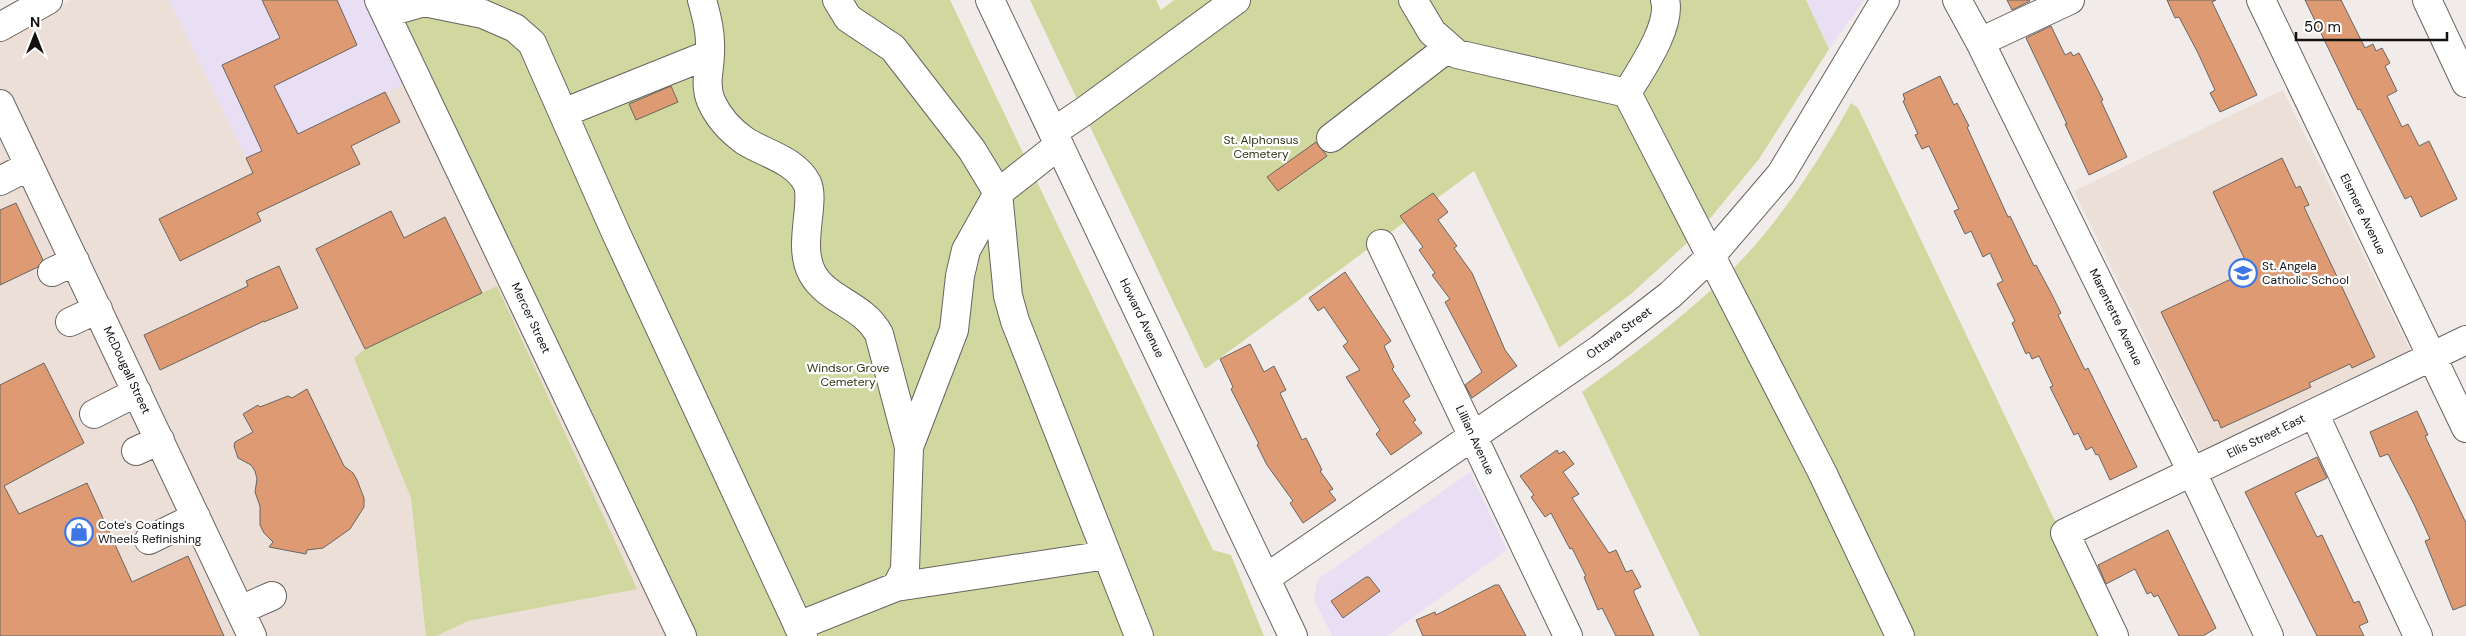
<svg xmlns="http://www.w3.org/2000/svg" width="2466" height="636" viewBox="0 0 2466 636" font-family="'DM Sans',sans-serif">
<rect width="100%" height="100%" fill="#f1ece9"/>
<!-- commercial -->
<path fill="#e8dff4" d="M169,0H365L404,84L246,158Z
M1806,0H1864L1829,49Z
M1470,472L1507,550L1387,636H1332L1314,600L1318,579Z"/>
<!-- built -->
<path fill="#ecdfd7" d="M71,0H169L246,158L404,84L668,636H0V40Z
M2283,90L2413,356L2202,454L2074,191Z"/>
<!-- green -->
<path fill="#d1d89f" d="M395,0H950L1213,550L1231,555L1264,636H689Z
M1030,0H1156L1161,10L1174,0H1806L1829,49L1759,159L1698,233L1631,294L1559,348L1474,171L1205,369Z
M1851,103L1858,108L2110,636H1700L1582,392C1630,357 1677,322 1721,281C1774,230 1816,167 1851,103Z
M497,286L637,589L468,621L436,636H426L411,498L354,358L365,349Z"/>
<!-- building -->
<path fill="#de9b73" stroke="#696562" d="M262,0H337L357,45L274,86L298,134L385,92L400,122L351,146L360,164L257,213L261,221L180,261L159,219L253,173L246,158L262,151L222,65L280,38Z
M2007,0H2029L2030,1L2012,10Z
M2167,0H2216L2212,2L2257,95L2220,112L2210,93L2215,90L2198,53L2179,17L2175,18Z
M2305,0H2341L2365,48L2373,44L2376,51L2382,48L2390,63L2385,66L2397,91L2387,96L2402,127L2408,124L2419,146L2429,141L2457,199L2421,217L2411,196L2405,199L2360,109L2358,110Z
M2051,26L2065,55L2071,52L2073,56L2079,53L2103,100L2101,101L2127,157L2089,175L2065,124H2067L2026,38Z
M1940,76L1954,105L1957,103L1969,126L1967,127L2008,217L2010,216L2034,266L2036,265L2050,291L2061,313L2058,315L2085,370L2088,368L2137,467L2110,480L2098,454L2096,455L2092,447L2086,450L2078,433L2074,435L2050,387L2053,386L2039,356L2032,359L2029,352L2026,354L2012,323L2015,321L1997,284L2003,281L1990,253L1983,257L1971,231L1965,234L1954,211L1959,209L1929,146L1922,149L1915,135L1918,134L1903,101L1905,100L1903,94Z
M671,86L678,102L636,120L629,104Z
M1316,142L1327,156L1278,191L1267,177Z
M2282,158L2296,188L2300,186L2309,205L2304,207L2375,357L2352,368L2350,364L2309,383L2311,387L2221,428L2218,420L2214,421L2161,312L2246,272L2243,266L2247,264L2213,192Z
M1433,193L1448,212L1438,220L1457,246L1454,248L1472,273L1505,350L1517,366L1472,398L1465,385L1482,372L1445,302L1450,299L1432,275L1435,273L1419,250L1423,247L1400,216Z
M16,203L43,260L38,267L0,285V210Z
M391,211L404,238L445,217L482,293L365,349L316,249Z
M279,266L298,308L264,322V321L160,370L144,335L248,286L246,281Z
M1345,272L1391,341L1384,346L1394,367L1392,369L1410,396L1403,401L1416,420L1413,422L1422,433L1391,455L1376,434L1380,430L1346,377L1360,370L1343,346L1348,342L1324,307L1318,311L1309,298Z
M1250,344L1264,372L1274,366L1286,390L1280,393L1302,440L1306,438L1322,470L1320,471L1333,489L1329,491L1336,500L1303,523L1290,503L1293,501L1267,465L1257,445L1259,444L1231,389L1233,387L1220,359Z
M44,363L84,443L4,486L19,514L87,483L132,582L188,556L224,636H0V385Z
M307,389L344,466L353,473L357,480L364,498V507L350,529L323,548L307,550L306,554L269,547L273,542L264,533L260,525V506L255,492L257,479L255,471L251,465L238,458L234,446L235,442L253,432L243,414L258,405L260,407L288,396L292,398Z
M2417,411L2428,435L2425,436L2466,523V605L2453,610L2425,541L2430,539L2414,504L2388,454L2380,457L2370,432Z
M1557,450L1559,454L1564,451L1574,464L1563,472L1579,494L1572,498L1609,553L1616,550L1626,572L1632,570L1641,587L1634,590V593L1654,636H1616L1602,608L1598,610L1584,577L1586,576L1572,548L1570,549L1551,513L1545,517L1531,497L1534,495L1520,476Z
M2317,457L2327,478L2295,493L2317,537L2322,535L2354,603L2359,601L2368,622L2359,626L2364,636H2317L2245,492Z
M2168,530L2216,628L2203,636H2179L2158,595L2154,597L2151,592L2147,594L2135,569L2106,584L2098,565Z
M1366,577H1369L1380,591L1343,618L1331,601Z
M1495,585H1499L1526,636H1423L1416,620L1435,612L1436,615Z"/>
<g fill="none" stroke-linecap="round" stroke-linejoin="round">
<defs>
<path id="minor" d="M379,0L682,636
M702,0C707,18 711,33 710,52C710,69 704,84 711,101C718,117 731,131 745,141C766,154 795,160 807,183C816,202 797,245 812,273C827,301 863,304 879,334L909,447L905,570L896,587
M837,0L848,18L893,48L972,150L998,193L966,250L960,276L954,330L909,447
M1413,0L1432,32L1457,54L1627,93
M1957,0L1980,42L2192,472L2269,636
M2261,0L2466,428
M2427,0L2466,83
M386,13L424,2L483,14L515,28L532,43L615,231L803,636
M0,27L48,0
M1980,42L2070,0
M1627,93L1822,472L1900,636
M1627,93C1640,71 1672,26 1665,0
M0,104L252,636
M563,113L710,54
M1053,132L1083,112L1236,0
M1331,138L1449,47
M1059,145L998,193L1008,296L1015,321L1139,636
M0,181L29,166
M1381,244L1568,636
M52,272L75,261
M70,322L98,309
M2314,413L2418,636
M94,414L137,392
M136,451L160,440
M149,540L196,517
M1266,578L1600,349L1670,295L1710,257L1781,174L1885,0
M240,610L272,596
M798,626L896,587L1107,555
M2114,636L2065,533L2466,340"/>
<path id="major" d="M990,0L1293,636"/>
</defs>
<!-- minor casing -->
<use href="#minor" stroke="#686360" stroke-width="30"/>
<!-- major casing -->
<use href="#major" stroke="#686360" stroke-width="30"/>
<!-- minor -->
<use href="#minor" stroke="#fff" stroke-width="28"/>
<!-- major -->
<use href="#major" stroke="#fff" stroke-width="28"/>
</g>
<!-- icons -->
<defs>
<symbol id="school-ring" viewBox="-11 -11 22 22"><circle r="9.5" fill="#fff" stroke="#3d77e6" stroke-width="1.5"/><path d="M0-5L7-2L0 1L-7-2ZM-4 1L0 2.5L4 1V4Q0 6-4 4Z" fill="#3d77e6"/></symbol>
<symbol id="shop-ring" viewBox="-11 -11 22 22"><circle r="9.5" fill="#fff" stroke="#3d77e6" stroke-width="1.5"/><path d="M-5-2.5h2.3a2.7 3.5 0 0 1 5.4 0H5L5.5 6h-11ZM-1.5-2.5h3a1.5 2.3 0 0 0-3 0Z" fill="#3d77e6"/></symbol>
</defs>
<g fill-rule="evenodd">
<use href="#school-ring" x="2227" y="257" width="32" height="32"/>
<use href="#shop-ring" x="63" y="516" width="32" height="32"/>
</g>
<g text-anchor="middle" stroke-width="4.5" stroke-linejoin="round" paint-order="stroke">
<!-- park labels -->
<g font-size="12" fill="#323616" stroke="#fff">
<text x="1261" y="144">St. Alphonsus<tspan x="1261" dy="14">Cemetery</tspan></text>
<text x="848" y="372">Windsor Grove<tspan x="848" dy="14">Cemetery</tspan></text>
</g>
<!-- street labels -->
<g font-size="12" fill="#121110" stroke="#fff">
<text transform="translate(2363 214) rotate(64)" y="4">Elsmere Avenue</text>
<text transform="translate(2116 317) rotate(64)" y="4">Marentette Avenue</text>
<text transform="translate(531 318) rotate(65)" y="4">Mercer Street</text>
<text transform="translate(1142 318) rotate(64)" y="4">Howard Avenue</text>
<text transform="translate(1619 333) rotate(-37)" y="4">Ottawa Street</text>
<text transform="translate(127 370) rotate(65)" y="4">McDougall Street</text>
<text transform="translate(2266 436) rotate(-26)" y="4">Ellis Street East</text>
<text transform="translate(1475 440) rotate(65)" y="4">Lillian Avenue</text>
</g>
<!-- poi labels -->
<g font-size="12" fill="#121110" stroke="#fff" text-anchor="start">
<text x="2262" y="270">St. Angela<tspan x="2262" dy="14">Catholic School</tspan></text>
<text x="98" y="529">Cote's Coatings<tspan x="98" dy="14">Wheels Refinishing</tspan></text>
</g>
</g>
<!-- north arrow -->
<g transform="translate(35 35)" stroke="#ffffff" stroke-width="4" paint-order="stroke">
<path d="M0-4L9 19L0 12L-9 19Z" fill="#121110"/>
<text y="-8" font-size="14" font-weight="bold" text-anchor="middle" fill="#121110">N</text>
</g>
<!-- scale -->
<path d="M2296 32v8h151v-8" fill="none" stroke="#121110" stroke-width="2.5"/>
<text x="2304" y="32" font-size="15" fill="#121110" stroke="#ffffff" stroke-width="4" paint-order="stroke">50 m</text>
</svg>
